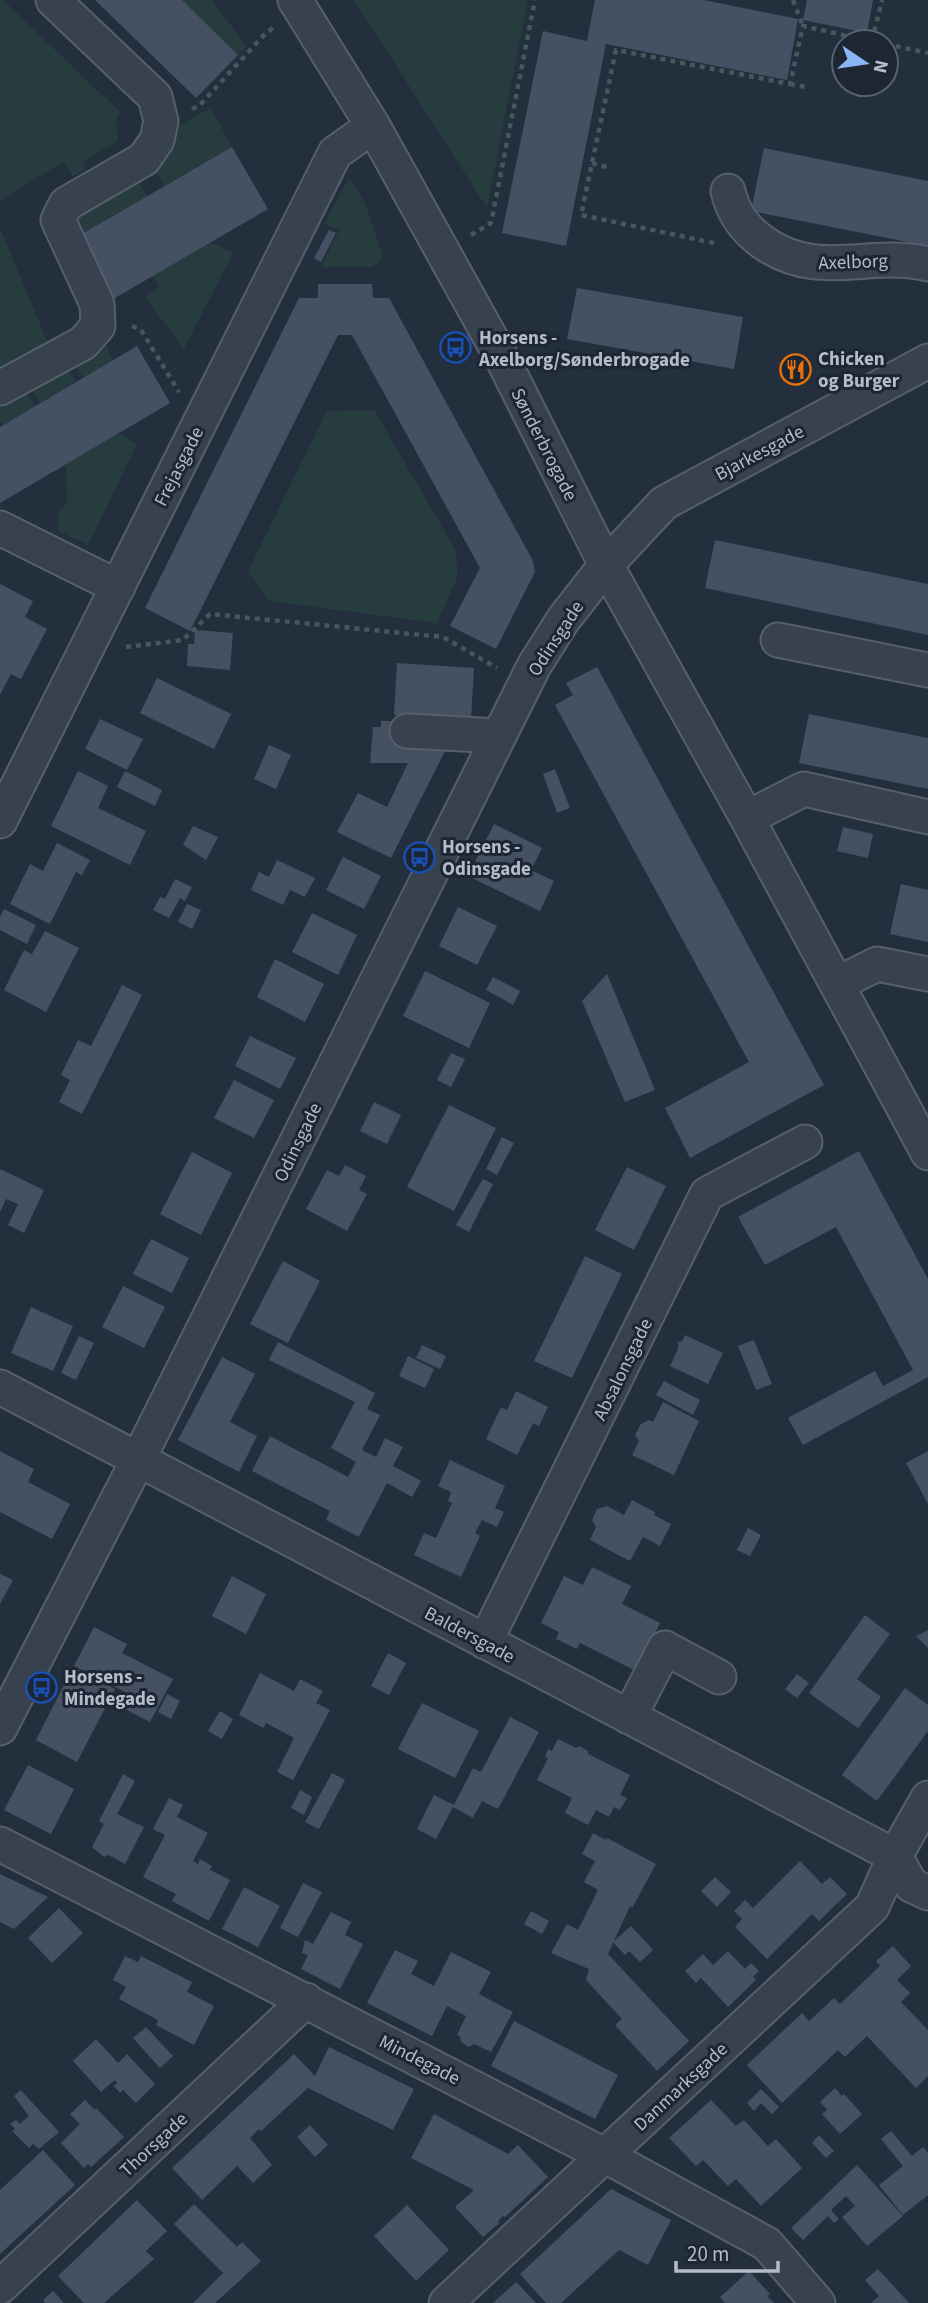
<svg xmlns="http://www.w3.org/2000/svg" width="928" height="2303" viewBox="0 0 928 2303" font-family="'Source Sans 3',sans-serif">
<rect width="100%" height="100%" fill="#242f3e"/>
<!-- green -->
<path fill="#263c3f" d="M0,0H3L120,112L116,119L118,141L83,162L85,170L73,177L64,161L0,201Z
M182,0H212L246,46L238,55Z
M354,0H528L487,208Z
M211,108L232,147L164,186L153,167L174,128Z
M349,177L365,203L383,256L373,267H321L339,230L324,224Z
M137,179L147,196L78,236L74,220L83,206Z
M0,228L48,343L0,369Z
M211,242L233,253L184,349L145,297L159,286L152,276Z
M104,342L113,360L83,378L72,359Z
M65,363L76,382L40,403L29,384Z
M24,388L35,406L3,425L0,421V401Z
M374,410L455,549L458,576L437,623L269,601L248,571L327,411Z
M119,433L137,444L88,545L58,531V511L67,504L66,464Z"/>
<!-- building -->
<path fill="#455162" d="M95,0H182L238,55L196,98Z
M595,0H704L798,19L787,80L606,44L566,246L502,233L543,31L587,41Z
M807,0H873L867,33L803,20Z
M232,147L268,209L110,301L75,238Z
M764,148L928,181V246L751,211Z
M329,230L336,233L321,262L314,258Z
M318,284H372L373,298H389L533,561L535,572L496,649L450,626L480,568L352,335H338L190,631L145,608L299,298H318Z
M577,288L743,317L734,369L567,339Z
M137,346L170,403L0,503V427Z
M715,540L928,584V635L705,588Z
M0,584L33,601L25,617L47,629L21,679L11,674L0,695Z
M195,630L233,633L230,670L187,666L188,644H194Z
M397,663L474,668L471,719L394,715Z
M597,667L824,1085L690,1158L665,1108L749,1062L555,705L573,695L566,683Z
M157,678L231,714L214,749L140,713Z
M809,714L928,738V789L799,763Z
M100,719L143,739L127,770L85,749Z
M381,721H398L419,739L445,751L391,858L337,832L358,793L387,807L408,763H370L373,727H381Z
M269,745L291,755L276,789L254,779Z
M555,769L570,808L557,813L543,774Z
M78,771L108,786L98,808L146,831L130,865L51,826Z
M125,771L162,790L155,806L117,787Z
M494,824L542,848L531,870L554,881L540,911L468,876Z
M193,826L218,837L206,860L183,845Z
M843,827L873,834L868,858L837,851Z
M57,843L90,860L82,875L76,872L50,924L10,904L30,864L43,871Z
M343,857L381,876L364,909L326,890Z
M277,860L315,878L305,897L290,890L283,905L251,890L259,872L269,877Z
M175,879L192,887L185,901L180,898L169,918L153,910L160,897L165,899Z
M901,884L928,890V942L890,934Z
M187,904L201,910L192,929L178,922Z
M458,907L497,926L477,965L439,946Z
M4,909L36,925L27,944L0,930V917Z
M312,913L357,935L338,975L292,952Z
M45,931L79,948L46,1012L4,990L24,950L32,954Z
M275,959L324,984L305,1022L257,997Z
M425,971L490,1003L469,1048L403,1016Z
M607,974L655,1090L625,1102L582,1001Z
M493,977L520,991L513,1005L486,990Z
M122,985L142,995L82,1114L59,1102L70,1080L61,1075L78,1040L91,1046Z
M250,1036L296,1058L280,1089L235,1066Z
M451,1053L465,1059L451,1087L437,1080Z
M234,1080L274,1100L254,1138L214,1118Z
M374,1102L401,1115L387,1144L360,1131Z
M449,1105L496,1128L454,1211L407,1187Z
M502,1137L514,1143L497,1175L486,1169Z
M859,1151L928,1279V1377L803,1445L788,1418L875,1371L883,1386L913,1370L836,1227L765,1265L738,1217Z
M192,1152L232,1173L201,1235L160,1214Z
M345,1165L366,1176L359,1190L367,1194L347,1231L306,1209L327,1170L339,1176Z
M627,1167L666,1186L634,1250L595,1230Z
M0,1169L44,1190L24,1233L8,1225L18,1204L6,1199L0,1212Z
M483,1179L493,1184L469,1232L456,1225Z
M151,1239L189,1258L172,1293L133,1274Z
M585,1256L622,1274L572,1378L534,1361Z
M283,1261L320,1281L288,1343L250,1324Z
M123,1286L165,1307L144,1348L102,1327Z
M31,1307L73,1326L53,1371L11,1353Z
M685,1335L723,1353L708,1384L670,1366L678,1349V1342L682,1341Z
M79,1336L94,1343L76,1380L61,1373Z
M754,1340L772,1384L756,1390L738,1346Z
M278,1342L375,1393L367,1409L380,1415L362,1450L376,1457L385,1438L403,1447L393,1466L421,1481L412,1497L387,1483L359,1537L326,1520L330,1511L252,1471L270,1436L348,1477L356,1462L331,1448L355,1402L269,1360Z
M422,1345L446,1356L440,1369L416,1358Z
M408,1356L434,1369L425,1388L399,1376Z
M222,1357L255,1374L230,1422L257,1436L239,1472L178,1440Z
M664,1381L700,1400L693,1415L656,1395Z
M516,1391L548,1407L539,1426L533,1423L517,1455L486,1439L501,1407L507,1410Z
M663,1402L699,1421L674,1475L632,1455L639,1441L635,1435L641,1424L649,1420L653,1422Z
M0,1451L34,1469L28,1482L70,1504L52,1539L0,1512Z
M928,1451V1504L906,1463Z
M450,1460L505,1486L495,1508L504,1512L497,1527L482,1520L475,1533L480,1536L461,1577L414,1555L424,1533L436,1538L452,1503L448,1501L451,1492L438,1486Z
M632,1500L655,1512L654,1515L671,1524L660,1546L643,1537L630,1561L590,1540L596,1527L592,1520L597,1509L607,1506L624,1515Z
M748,1528L761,1535L750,1556L737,1550Z
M592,1567L631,1586L622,1604L660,1623L636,1671L580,1643L577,1649L556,1639L559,1632L541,1623L564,1576L583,1585Z
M0,1574L13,1580L0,1604Z
M232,1576L266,1594L246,1634L212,1616Z
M865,1615L890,1634L857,1679L881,1697L858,1728L809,1693Z
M94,1627L127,1644L122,1653L173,1679L150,1722L125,1709L133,1696L74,1666Z
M928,1630V1648L916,1636Z
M388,1653L406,1663L389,1695L371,1686Z
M73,1667L115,1689L77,1762L36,1740Z
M260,1673L294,1691L300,1679L323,1691L316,1703L330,1710L293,1780L277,1772L294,1738L266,1723L263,1728L239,1715Z
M797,1674L809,1683L797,1698L785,1689Z
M905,1688L928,1705V1731L877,1801L842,1775Z
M167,1694L180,1701L171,1719L158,1712Z
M422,1703L479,1731L455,1778L398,1749Z
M220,1711L233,1719L222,1739L208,1731Z
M510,1717L539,1732L498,1809L482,1801L473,1818L453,1807L436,1839L417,1829L434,1795L454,1805L473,1768L481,1772Z
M558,1739L576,1748L579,1746L588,1751V1754L630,1775L620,1795L627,1798L620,1810L614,1807L609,1817L596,1810L588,1825L565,1813L572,1798L537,1780L548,1758L545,1757L548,1749L552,1751Z
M28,1765L74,1789L51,1834L4,1810Z
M332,1773L345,1780L319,1829L305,1822Z
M123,1774L135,1781L117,1814L144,1827L125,1864L109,1855L104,1857L92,1847L104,1824L99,1821Z
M300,1790L312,1797L304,1815L291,1808Z
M169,1798L183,1805L177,1817L208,1833L193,1861L198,1864L200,1859L212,1866L210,1870L230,1880L209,1921L172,1901L176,1894L143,1877L165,1835L153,1829Z
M593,1833L606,1840L607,1838L656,1864L632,1908L630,1906L608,1954L689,2041L657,2071L615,2025L622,2019L586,1980L589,1969L551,1953L567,1924L578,1930L598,1890L584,1882L595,1861L582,1854Z
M800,1861L822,1884L830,1877L847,1894L819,1921L812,1914L767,1959L735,1927L742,1919L734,1911L745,1900L753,1908Z
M0,1874L48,1897L14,1929L0,1922Z
M715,1877L731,1892L717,1907L701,1891Z
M303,1883L322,1892L298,1937L280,1928Z
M244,1887L280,1906L258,1947L222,1929Z
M59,1908L83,1933L52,1963L28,1938Z
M531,1911L549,1921L542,1934L524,1924Z
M331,1912L351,1922L345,1935L363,1944L340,1989L301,1969L308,1955L302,1953L305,1940L313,1944Z
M631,1926L653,1950L640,1962L629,1951L625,1955L613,1942Z
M893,1946L911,1966L897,1980L910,1993L901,2002L928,2030V2076L916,2088L867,2036L845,2057L838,2050L782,2103L747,2065L802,2013L809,2021L834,1998L840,2004L880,1966L876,1961Z
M395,1950L418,1961L411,1974L434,1986L451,1952L491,1972L479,1994L513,2012L491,2052L474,2044L469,2047L461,2042L460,2036L457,2035L466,2016L447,2006L432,2036L367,2003Z
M728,1951L745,1969L751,1963L759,1971L753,1977L756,1980L728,2007L701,1978L696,1983L685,1971L703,1954L713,1965Z
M125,1956L138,1962L141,1956L192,1982L187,1992L214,2006L194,2045L156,2025L158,2020L119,1999L126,1987L113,1980Z
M514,2021L618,2075L595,2119L491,2066Z
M146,2027L173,2056L160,2068L133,2038Z
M96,2039L118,2063L127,2054L155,2084L136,2103L123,2090L120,2093L114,2086L117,2083L115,2080L101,2092L73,2061Z
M329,2047L414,2089L393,2130L308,2088L261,2131L259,2129L250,2138L272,2165L253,2183L237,2166L202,2200L172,2168L294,2054L315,2076Z
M835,2088L842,2096L844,2094L862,2114L840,2134L822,2114L827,2110L820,2102Z
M761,2089L779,2107L772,2114L761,2103L754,2111L747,2103Z
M21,2090L59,2132L39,2149L33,2144L29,2148L12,2131L15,2129L10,2124L16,2120L20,2124L29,2116L14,2096Z
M85,2100L95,2110L96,2108L124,2137L91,2167L88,2164L84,2168L61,2143L80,2124L70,2114Z
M711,2100L736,2126L744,2120L768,2146L776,2139L802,2168L761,2206L736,2179L728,2186L703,2160L696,2166L669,2138Z
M434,2114L508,2154L518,2145L548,2177L505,2217L503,2216L498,2221L499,2223L483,2237L455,2207L474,2190L411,2158Z
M310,2125L328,2145L315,2157L297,2137Z
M891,2131L912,2156L923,2147L928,2153V2195L903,2215L879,2185L903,2166L881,2139Z
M819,2135L834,2151L826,2158L812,2143Z
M43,2150L75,2185L0,2254V2190Z
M857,2165L903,2216L867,2246L842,2217L855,2206L846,2196L831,2210L839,2219L834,2223L828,2216L803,2240L791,2228Z
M611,2189L671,2220L648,2265L619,2250L561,2303H546L520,2274Z
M137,2200L167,2231L146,2251L154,2259L104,2303H84L58,2276Z
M194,2204L237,2247L242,2242L261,2261L215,2303H193L223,2273L174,2224Z
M407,2205L449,2250L416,2281L374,2236Z
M878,2269L909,2303H871L879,2296L865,2280Z
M749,2271L770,2294L767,2296L774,2303H725L720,2297Z
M516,2282L536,2303H493Z
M53,2291L64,2303H45L43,2300Z"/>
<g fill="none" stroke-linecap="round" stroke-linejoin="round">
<defs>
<path id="minor" d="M295,0L373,126L443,252L504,362L606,565L747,818L928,1153
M728,191C733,213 744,229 764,243C819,281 869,250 928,264
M0,388L83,343L98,326L97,304L58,220L66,204L144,159L157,140L161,121L155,97L53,0
M0,528L118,587
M778,640L928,670
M407,731L499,736
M747,818L804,789L928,817
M0,821L335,153L373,126
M837,984L877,964L928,974
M0,1387L895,1856L911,1885L928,1893
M485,1642L707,1194L805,1142
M629,1717L665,1648L719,1677
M0,1728L139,1458L534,666L563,620L606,565L664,503L928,361
M0,1844L606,2156L767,2244L818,2303
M0,2287L306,2000
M446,2303L872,1907L895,1856L928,1798"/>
</defs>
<!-- minor casing -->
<use href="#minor" stroke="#565f6c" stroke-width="37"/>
<!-- path -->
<path stroke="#44595c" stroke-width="4.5" stroke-dasharray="5 5" stroke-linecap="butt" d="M793,0L803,26
M872,41L882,0
M886,44L928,53
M790,84L806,87
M859,97L862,84
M192,109L199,106L264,35L274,27
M592,163L610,168
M471,235L491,223L535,0
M714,243L581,215L616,50L790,84L803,26L875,42
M132,326L141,330L179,392
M126,647L183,640L210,614L443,637L497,668"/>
<!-- minor -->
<use href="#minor" stroke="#38414e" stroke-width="33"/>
</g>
<!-- icons -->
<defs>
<symbol id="bus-ring" viewBox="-11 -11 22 22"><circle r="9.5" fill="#1d2633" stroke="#1a4fb4" stroke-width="1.5"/><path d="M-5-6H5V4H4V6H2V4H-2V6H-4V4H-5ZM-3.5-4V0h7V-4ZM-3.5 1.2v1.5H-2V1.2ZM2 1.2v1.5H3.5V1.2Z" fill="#1a4fb4"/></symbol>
<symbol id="restaurant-ring" viewBox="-11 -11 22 22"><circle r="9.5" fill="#1d2633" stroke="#e8710a" stroke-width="1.5"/><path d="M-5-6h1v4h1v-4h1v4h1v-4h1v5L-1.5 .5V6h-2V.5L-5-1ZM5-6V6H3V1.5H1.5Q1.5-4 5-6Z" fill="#e8710a"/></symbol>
</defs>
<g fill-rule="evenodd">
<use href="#bus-ring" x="438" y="330" width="35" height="35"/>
<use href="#restaurant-ring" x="778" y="352" width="35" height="35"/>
<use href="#bus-ring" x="402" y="840" width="35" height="35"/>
<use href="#bus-ring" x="24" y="1670" width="35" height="35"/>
</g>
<g text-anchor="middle" stroke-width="6" stroke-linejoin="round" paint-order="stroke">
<!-- street labels -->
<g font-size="19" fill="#b4bcc9" stroke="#1d2633">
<text transform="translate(853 261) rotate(-2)" y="7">Axelborg</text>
<text transform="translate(545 444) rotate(63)" y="7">Sønderbrogade</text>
<text transform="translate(759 452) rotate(-28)" y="7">Bjarkesgade</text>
<text transform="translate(178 466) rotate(-63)" y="7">Frejasgade</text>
<text transform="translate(555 638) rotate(-57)" y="7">Odinsgade</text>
<text transform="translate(297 1142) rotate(-64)" y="7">Odinsgade</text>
<text transform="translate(622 1369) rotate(-64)" y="7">Absalonsgade</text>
<text transform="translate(470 1634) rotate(28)" y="7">Baldersgade</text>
<text transform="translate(420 2059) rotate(27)" y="7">Mindegade</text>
<text transform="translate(680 2086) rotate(-43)" y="7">Danmarksgade</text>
<text transform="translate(153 2144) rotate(-43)" y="7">Thorsgade</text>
</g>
<!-- poi labels -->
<g font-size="19" font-weight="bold" fill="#b4bcc9" stroke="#1d2633" text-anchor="start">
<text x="479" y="344">Horsens -<tspan x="479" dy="22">Axelborg/Sønderbrogade</tspan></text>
<text x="818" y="365">Chicken<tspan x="818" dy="22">og Burger</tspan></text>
<text x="442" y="853">Horsens -<tspan x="442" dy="22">Odinsgade</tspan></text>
<text x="64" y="1683">Horsens -<tspan x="64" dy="22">Mindegade</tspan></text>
</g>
</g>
<!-- north arrow -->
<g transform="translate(865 63) rotate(103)"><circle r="33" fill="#1d2633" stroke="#59626f" stroke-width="2"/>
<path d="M0-5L12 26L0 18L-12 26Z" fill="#8ab4f8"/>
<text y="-10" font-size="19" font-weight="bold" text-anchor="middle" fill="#b4bcc9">N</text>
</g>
<!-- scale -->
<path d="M676 2261v10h102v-10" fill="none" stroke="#b4bcc9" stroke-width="3.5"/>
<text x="687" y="2261" font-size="21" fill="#b4bcc9" stroke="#1d2633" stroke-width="5" paint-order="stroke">20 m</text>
</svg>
